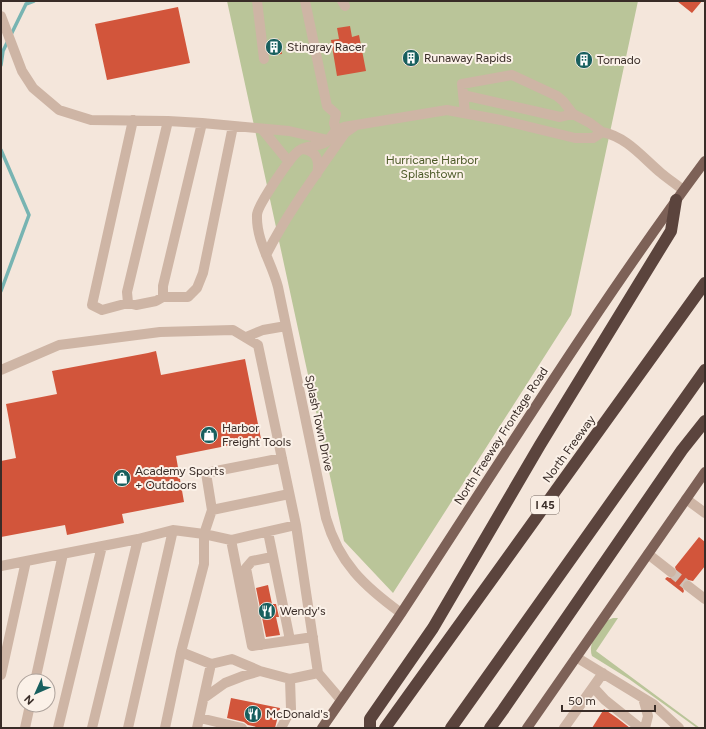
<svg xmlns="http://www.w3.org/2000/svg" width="706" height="729" viewBox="0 0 706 729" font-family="Figtree,sans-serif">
<rect width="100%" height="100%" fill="#f4e6db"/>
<!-- green -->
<path fill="#bac599" d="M227,1H638L571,315L393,593L344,541Z
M613,618H618L596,651L700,728H697L629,679L592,656C587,644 601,621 613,618Z"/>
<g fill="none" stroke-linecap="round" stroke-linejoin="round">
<!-- stream -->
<path stroke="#77b4b2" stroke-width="3.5" d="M1,65L3,51L26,4L34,1
M1,150L29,215L1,291"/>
</g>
<!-- building -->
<path fill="#d2553b" d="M677,1H702L692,13Z
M178,7L190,63L107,80L95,24Z
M350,26L352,37L359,35L366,71L337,76L331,40L339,39L337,28Z
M279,39L282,54L270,55L268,41Z
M403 59a8 8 0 1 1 16 0a8 8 0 1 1-16 0Z
M156,351L161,375L245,359L261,439L176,456L184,502L122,514L124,523L67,535L65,525L1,537V461L16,458L6,404L57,394L52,371L148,353Z
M699,537L705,542V566L693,581L688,580L683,582L682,586L684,591L683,593L665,579L667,577L670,578L676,576L677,573L675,567Z
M268,585L272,604H276L279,617H276L280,635L266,637L256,588Z
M231,698L280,708L275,728H261L248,725L244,722L227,718Z
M604,709L617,718L630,728H592Z"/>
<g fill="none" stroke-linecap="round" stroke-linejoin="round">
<!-- minor-tunnel -->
<path stroke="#cfc1b7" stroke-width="10" stroke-dasharray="10 5" stroke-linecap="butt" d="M671,572L688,586"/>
<!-- minor -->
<path stroke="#ceb5a5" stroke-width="10" d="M257,1L264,59
M305,1L327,106L336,114L334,123L336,130
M342,1L345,6
M1,16L22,71L33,88L59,110L91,120L168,121L202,123L289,131L328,140
M463,95L560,117L573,114L563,101L557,96L512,75L462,84L465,113
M573,114L590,123L602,132
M133,120L92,305L102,310L128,303L136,305L156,301L163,297H188L197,288L203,273L233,126
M262,129L289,162
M303,149C317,151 320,161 317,174
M266,255C288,212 317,173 345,133L355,126
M163,297V286L202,123
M128,303L127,292L168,121
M246,337L263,330L286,326
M1,370L59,345L160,332L233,330L258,345L296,525
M686,499L705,513
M212,510L289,494
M268,532L290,640
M231,540L252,646L313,637
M648,554L671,572
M1,566L138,539L173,530L204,534L231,540L296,525L318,673L341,700
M688,586L705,599
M401,613C364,586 339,563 326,518L278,287C272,263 256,241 257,215C257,206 292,154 300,150C308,145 318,147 326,142C334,136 332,130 344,127L447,110L501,120L575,138H593L602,132C627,137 642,157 661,173C668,179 676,184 683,190
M261,645L246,568L252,561L272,557
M181,652L211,664L232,659L260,671L290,679
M576,657L653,704L679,728
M1,675L26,561
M35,681L63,554
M593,687L605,700L640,728
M204,698L225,683L243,676L260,671
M643,698L648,716L645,728
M200,718L242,728
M25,728L30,705
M58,728L102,546
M92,728L138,539
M128,728L173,530
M165,728L181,652L204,564V534L212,510L206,473L282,458
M197,728L211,664
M281,728L291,709L290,679L318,673
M564,728L603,673"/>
<!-- major -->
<path stroke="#7d6157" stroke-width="10" d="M322,728C349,689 376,651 402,612C501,461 597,306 705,161
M527,728L705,472"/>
<!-- highway -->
<path stroke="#5b443d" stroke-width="12" d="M370,728V719L433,628L540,445L671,231L676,200
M385,728L705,283
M451,728L705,370
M490,728L503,710L682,450L705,421"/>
</g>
<!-- icons -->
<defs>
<symbol id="building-disc" viewBox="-11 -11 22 22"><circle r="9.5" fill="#185f5e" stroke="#fbf1e8"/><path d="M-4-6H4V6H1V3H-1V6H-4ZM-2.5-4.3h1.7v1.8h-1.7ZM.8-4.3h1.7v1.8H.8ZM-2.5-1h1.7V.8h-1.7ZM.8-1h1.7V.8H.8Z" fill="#fff"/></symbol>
<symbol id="shop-disc" viewBox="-11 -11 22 22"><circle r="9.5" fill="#185f5e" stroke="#fbf1e8"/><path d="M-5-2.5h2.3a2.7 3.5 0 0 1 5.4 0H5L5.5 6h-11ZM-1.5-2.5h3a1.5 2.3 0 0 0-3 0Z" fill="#fff"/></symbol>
<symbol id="restaurant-disc" viewBox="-11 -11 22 22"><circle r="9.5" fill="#185f5e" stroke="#fbf1e8"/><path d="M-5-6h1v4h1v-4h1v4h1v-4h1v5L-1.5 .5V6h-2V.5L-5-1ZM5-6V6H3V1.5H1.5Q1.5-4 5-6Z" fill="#fff"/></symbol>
</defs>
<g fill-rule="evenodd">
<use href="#building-disc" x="264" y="37" width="20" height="20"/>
<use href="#building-disc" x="401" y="48" width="20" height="20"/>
<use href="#building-disc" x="574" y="50" width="20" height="20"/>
<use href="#shop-disc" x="199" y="425" width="20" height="20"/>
<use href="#shop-disc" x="112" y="468" width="20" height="20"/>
<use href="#restaurant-disc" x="257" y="601" width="20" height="20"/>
<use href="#restaurant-disc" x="243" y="704" width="20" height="20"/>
</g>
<g text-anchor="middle" stroke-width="4" stroke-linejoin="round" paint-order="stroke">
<!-- shield labels -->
<rect fill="#fbf1e8" stroke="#736761" stroke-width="1" x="531" y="496" width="28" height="18" rx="3"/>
<g font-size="11" font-weight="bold" fill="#392c27">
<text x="545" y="509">I 45</text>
</g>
<!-- poi labels -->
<g font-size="12" fill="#392c27" stroke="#fbf1e8" text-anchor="start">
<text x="287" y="51">Stingray Racer</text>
<text x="424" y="62">Runaway Rapids</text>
<text x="597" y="64">Tornado</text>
<text x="222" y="432">Harbor<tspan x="222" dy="14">Freight Tools</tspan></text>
<text x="135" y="475">Academy Sports<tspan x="135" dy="14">+ Outdoors</tspan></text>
<text x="280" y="615">Wendy's</text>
<text x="266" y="718">McDonald's</text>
</g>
<!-- park labels -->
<g font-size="12" fill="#4c5a28" stroke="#fbf1e8">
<text x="432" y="164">Hurricane Harbor<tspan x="432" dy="14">Splashtown</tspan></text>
</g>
<!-- street labels -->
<g font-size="12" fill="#392c27" stroke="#fbf1e8">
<text transform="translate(319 423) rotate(78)" y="4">Splash Town Drive</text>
<text transform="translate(501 436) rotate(-57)" y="4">North Freeway Frontage Road</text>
<text transform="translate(569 449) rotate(-54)" y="4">North Freeway</text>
</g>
</g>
<!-- border -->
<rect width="706" height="729" fill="none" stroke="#392c27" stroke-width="4"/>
<!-- north arrow -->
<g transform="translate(36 693) rotate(225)"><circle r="19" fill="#fbf1e8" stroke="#ada29b"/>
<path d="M0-3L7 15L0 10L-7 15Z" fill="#185f5e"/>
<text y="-6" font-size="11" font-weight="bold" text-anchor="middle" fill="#392c27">N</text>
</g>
<!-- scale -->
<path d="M562 705v6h93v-6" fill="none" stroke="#392c27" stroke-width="2"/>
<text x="568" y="705" font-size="12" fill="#392c27" stroke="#fbf1e8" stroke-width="3" paint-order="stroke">50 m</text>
</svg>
